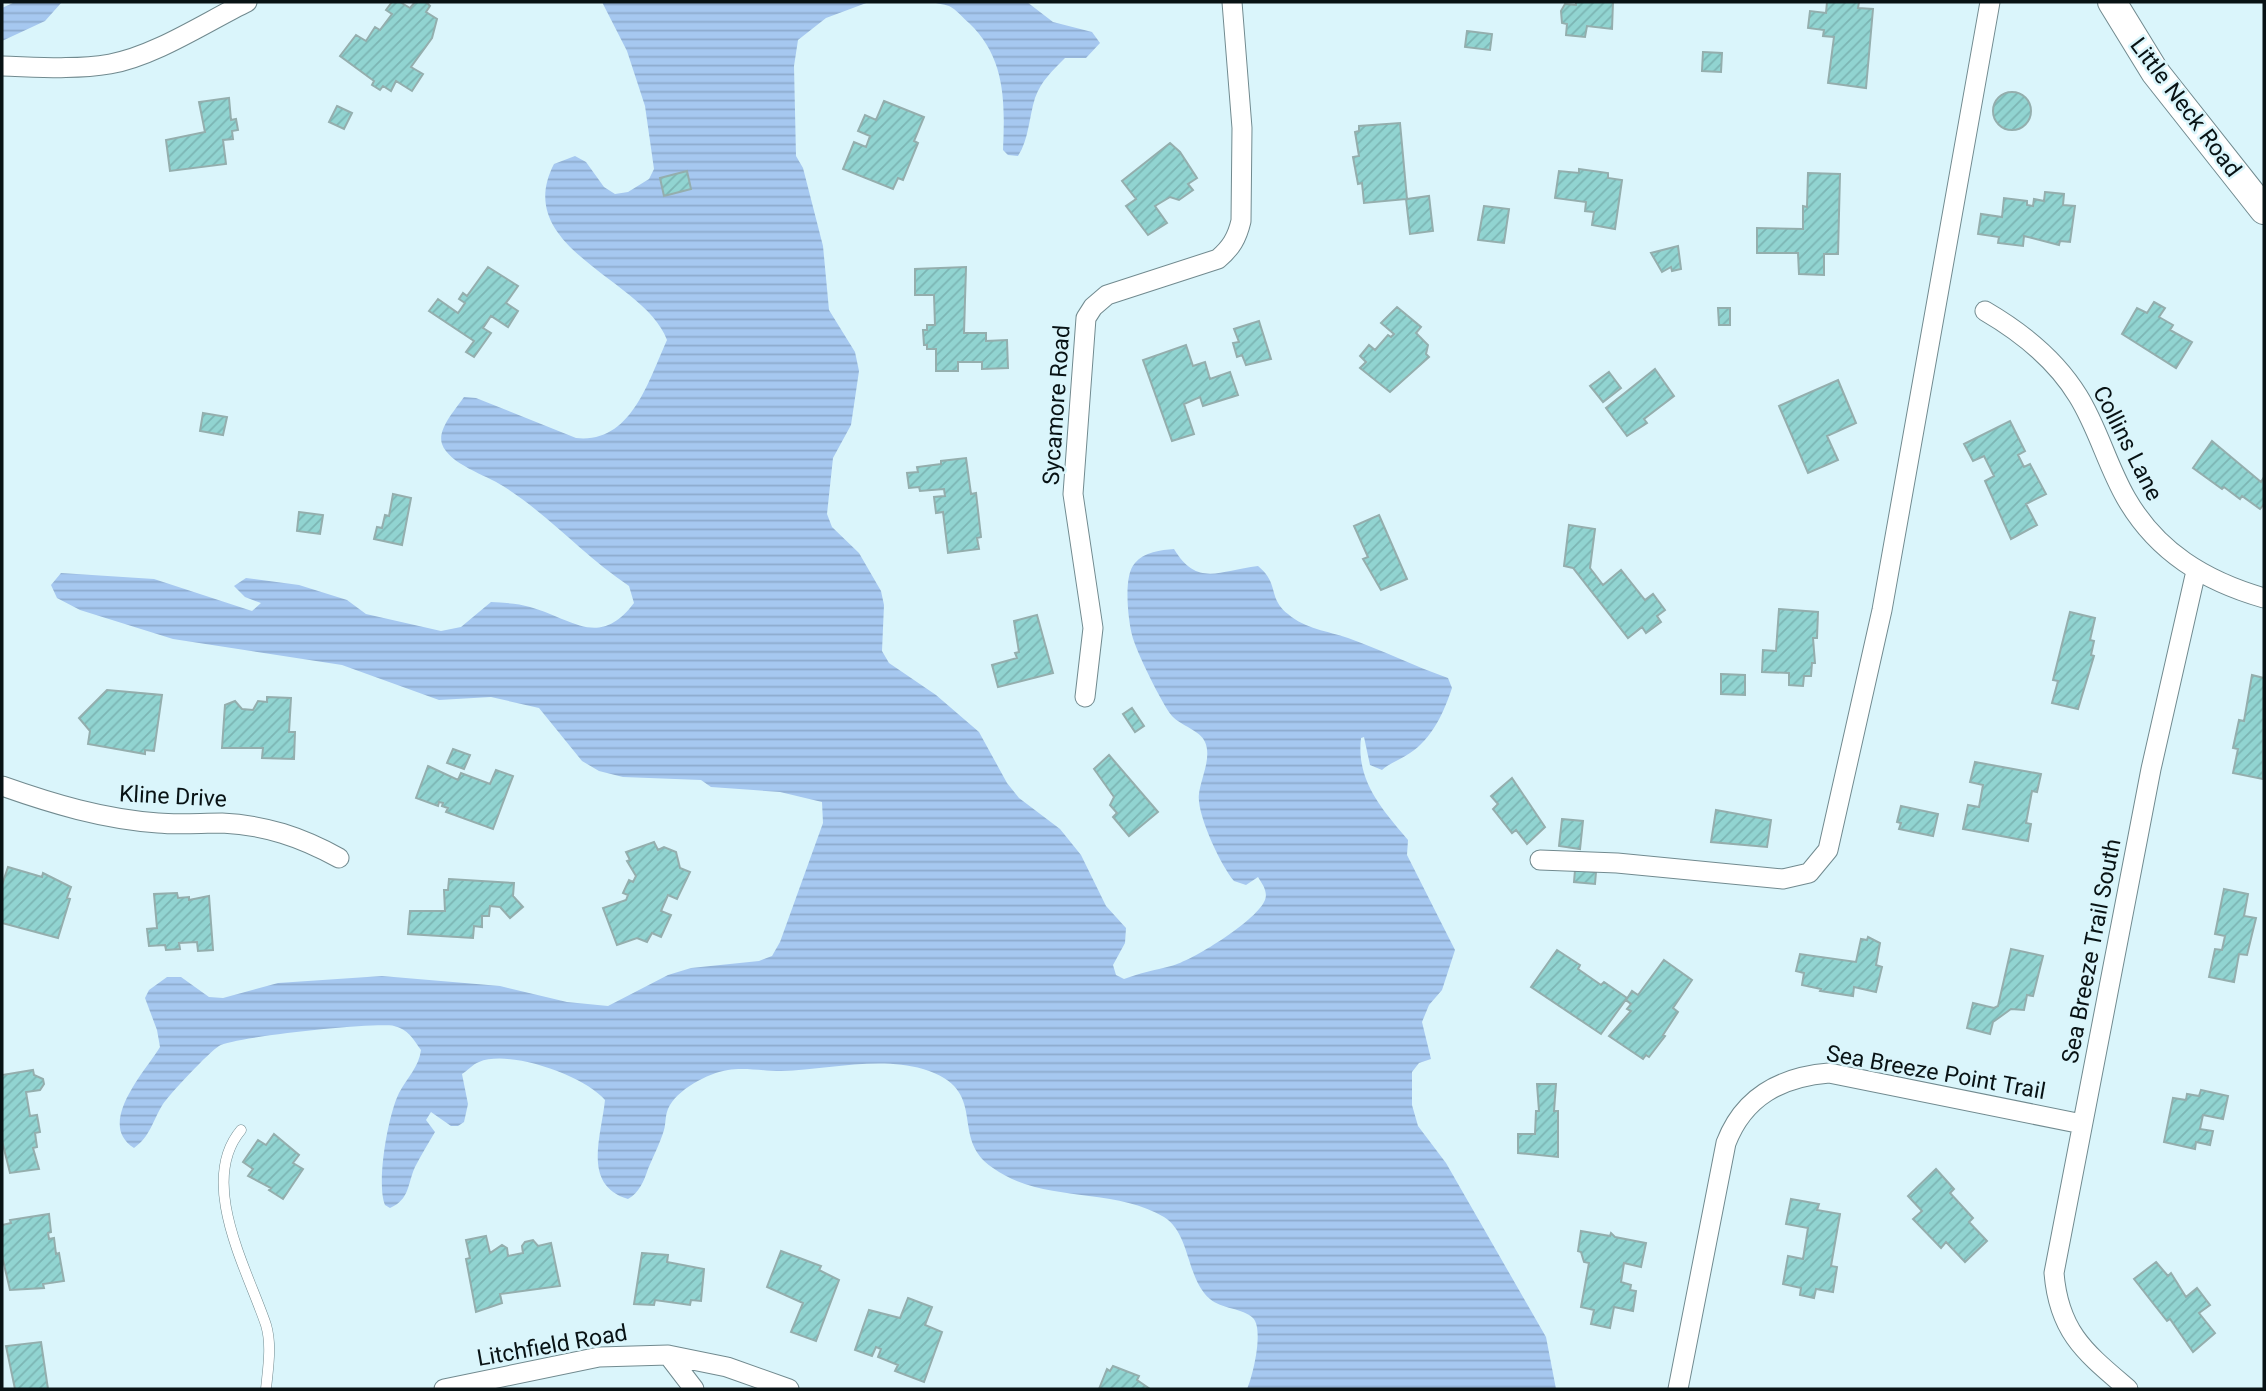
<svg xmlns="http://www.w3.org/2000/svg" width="2266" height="1391" viewBox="0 0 2266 1391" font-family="Roboto,sans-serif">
<defs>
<pattern id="water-rules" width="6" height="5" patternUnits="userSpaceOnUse" patternTransform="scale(1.75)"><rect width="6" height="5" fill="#a6c8f0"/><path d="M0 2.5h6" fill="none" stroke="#8dabcd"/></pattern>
<pattern id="building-hatch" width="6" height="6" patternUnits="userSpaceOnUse" patternTransform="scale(1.75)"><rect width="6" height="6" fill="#91d4d1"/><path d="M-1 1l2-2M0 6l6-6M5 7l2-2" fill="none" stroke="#7cb5b3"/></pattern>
</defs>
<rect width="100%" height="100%" fill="#daf5fb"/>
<!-- water -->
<path fill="url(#water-rules)" d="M15,2H62L45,21L2,41V8Z
M602,2H869L826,18L798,40L794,66L796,156L803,168L823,246L829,310L855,352L859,371L851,425L833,458L827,514L832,527L859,553L881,591L884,605L882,651L889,663L936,695L979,732L1007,783L1019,798L1060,829L1081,855L1106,906L1126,928L1125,943L1113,965L1116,975L1124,979C1140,973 1155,970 1171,966C1192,961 1254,922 1264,902C1269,893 1263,885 1258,877L1246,885L1234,881C1221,866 1196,813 1199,794C1201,777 1212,758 1205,742C1200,730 1181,726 1172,716C1163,706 1135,649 1132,635C1128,619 1123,575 1135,563C1144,552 1161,550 1174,549C1197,587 1218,571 1258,566C1280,584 1267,597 1288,614C1305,629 1328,631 1348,638C1382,650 1414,666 1448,678L1452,688C1444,712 1432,739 1410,753C1400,760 1391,762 1382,770L1370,765L1364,737L1361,738C1356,781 1382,809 1408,840L1407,855L1455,950L1442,990L1429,1005L1422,1022L1431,1059L1419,1063L1412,1072V1105L1418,1126L1446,1163L1546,1337L1556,1389H1247C1253,1376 1264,1329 1253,1318C1243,1308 1221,1309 1210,1299C1186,1279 1191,1234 1164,1217C1112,1186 1043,1204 993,1168C947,1137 992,1090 923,1069C878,1056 826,1070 781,1071C764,1071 744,1067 728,1070C708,1073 676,1090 668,1109C665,1116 666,1123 664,1130C660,1143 653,1157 648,1169C644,1181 639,1193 628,1199C582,1185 601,1138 605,1100C585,1076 510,1049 479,1062C473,1064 467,1071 462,1074L468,1104L464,1122L458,1126H451L431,1112L426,1120L435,1132C428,1144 421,1155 415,1167C407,1185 410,1199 390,1208L385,1205C376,1183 388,1115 399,1093C407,1078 419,1067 421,1050C413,1039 408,1029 394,1026C376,1022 232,1037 219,1046C210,1051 169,1095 163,1104C153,1120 150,1137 134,1148C96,1124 144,1073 160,1047L157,1030L145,998L149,990L167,977H181L209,997L223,998L278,983L382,976L500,986L567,1002L608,1006L668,975L691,968L759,961L772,956L780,942L823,823L822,802L780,792L711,787L701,780L623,777L599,771L582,761L539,708L491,697L439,700L342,665L173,639L80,610L57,598L51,585L61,573L154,579L252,611L261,603L245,597L234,586L246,578L299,585L347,600L366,614L441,631L461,627L491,602C504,603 518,603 530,607C573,619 599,649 634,603L629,586C584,556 549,515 503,486C486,475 449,464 442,444C437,429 456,409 464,397L476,398L576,438C631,444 648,382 667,340C645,279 510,249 554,164L575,156L586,162L604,187L615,194L628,192L649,179L654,169L645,106L627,51Z
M889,2H1027L1053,22L1092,32L1100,43L1086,58H1065C1053,70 1041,81 1035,98C1029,117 1029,139 1018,156L1008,155L1003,150C1005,103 1006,58 969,23C963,18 956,9 949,6C930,0 908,2 889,2Z"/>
<!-- building -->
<path fill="url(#building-hatch)" stroke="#94aead" stroke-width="2" d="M392,2H400L410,8L415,2H426L430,6L426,12L437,19L432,38L411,67L423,74L412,91L396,81L391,91L383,86L380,90L372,85L374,81L340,56L356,35L366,41L375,27L380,30L392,14L386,10Z
M1576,2H1613L1612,29L1587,26L1585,37L1566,35L1567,24L1562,23L1561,11L1565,4L1576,5Z
M1827,2H1859L1858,8L1873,9L1866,88L1828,83L1834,37L1823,36L1824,30L1808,28L1810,11L1826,13Z
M1467,31L1492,34L1490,50L1465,47Z
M1703,52L1722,53L1721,72L1702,71Z
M1993 111a19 19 0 1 1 38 0a19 19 0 1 1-38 0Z
M229,98L231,120L236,119L238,130L232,131L233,139L223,140L226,164L170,171L166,140L205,132L199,102Z
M884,101L924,117L914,141L918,143L903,180L898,178L893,189L843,169L854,142L866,147L870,136L858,131L865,115L876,120Z
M337,106L352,113L344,129L329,122Z
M1400,123L1407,199L1429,196L1433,231L1410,234L1406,199L1364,203L1362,183L1358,184L1353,157L1359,156L1355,132L1359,131V126Z
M1170,143L1180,152L1197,178L1188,184L1193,190L1179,200L1170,197L1155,206L1167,223L1148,235L1126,206L1136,199L1122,181Z
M1579,169L1608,173V178L1622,180L1615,229L1592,225L1594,212L1585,211L1586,202L1555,198L1559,171L1579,173Z
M687,171L691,189L664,196L660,178Z
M1808,173L1840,174L1838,254H1824V275L1799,274L1798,253H1757V228L1803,229V206L1807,207Z
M2045,192L2064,194L2063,205L2075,206L2070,242L2060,241L2059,245L2024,236L2023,246L1998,243L1999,237L1978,234L1981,214L2002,217L2004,198L2027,201V205L2033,206L2034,199L2044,201Z
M1484,206L1509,209L1504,243L1478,240Z
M1678,246L1681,269L1672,271L1671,267L1662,272L1651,253Z
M488,267L518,286L506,303L518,311L508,327L491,316L483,328L491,333L474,357L466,352L474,341L429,311L438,299L458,313L465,303L459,299L463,293L467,296Z
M966,267L964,333H986V341L1007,340L1008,368L982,369V362H958V371H936V349H927V345H924L923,330H927V325H935L934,295H915V269Z
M2154,302L2165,308L2159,317L2173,325L2170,330L2192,342L2176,368L2122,334L2137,308L2147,313Z
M1397,307L1421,327L1416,333L1428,345L1426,354L1429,357L1390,392L1360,368L1366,362L1360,356L1369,345L1375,350L1388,335L1391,337L1394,334L1381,323Z
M1718,308H1730V325H1719Z
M1259,321L1271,359L1246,365L1242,355L1237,357L1233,343L1239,342L1234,329Z
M1186,345L1193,366L1205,362L1210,379L1230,372L1238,395L1203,406L1200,397L1184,404L1194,434L1172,441L1143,360Z
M1655,369L1674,396L1644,419L1647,423L1627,436L1606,408Z
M1609,372L1621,388L1603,402L1590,386Z
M1838,380L1856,423L1827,436L1838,460L1808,473L1779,406Z
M203,413L227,417L223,435L200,431Z
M2010,421L2025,451L2018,455L2024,467L2030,464L2046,494L2026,504L2037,525L2011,539L1985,481L1994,476L1984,456L1973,461L1964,444Z
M2212,441L2261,482L2264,477V504L2260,509L2242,496L2240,499L2224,487L2222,489L2193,468Z
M966,458L971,494L976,493L981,537L977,538L979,549L948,553L943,512L936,513L934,497L945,496L944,489L920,491L919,487L909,488L907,473L918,472L917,467L941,464V461Z
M393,494L411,498L402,545L374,539L377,527L382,528L385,515L389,516Z
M299,512L323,515L320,534L297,531Z
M1379,515L1407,579L1381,590L1363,559L1368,557L1354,526Z
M1569,525L1595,529L1590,568L1603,585L1621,570L1645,600L1653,594L1665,610L1657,616L1661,622L1646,633L1642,627L1628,638L1573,568L1564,566Z
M1779,609L1818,612L1817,638H1813L1815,663H1812L1811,676H1804L1803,686L1789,685V673L1762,672L1763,650L1776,651Z
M2070,612L2095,618L2090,640L2094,641L2091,655L2094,656L2078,709L2052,703L2058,681L2053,680Z
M1037,615L1053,673L998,687L992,665L1017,658L1015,653L1019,652L1014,621Z
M1721,674L1745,675V695L1721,694Z
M2252,675L2264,678L2263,779L2233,773L2238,749L2233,748L2239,720L2244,721Z
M107,690L162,695L154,751L145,750V754L88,744L90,731L79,718Z
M267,697L291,698L289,732H295L294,759L262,758L263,748H222L225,705L235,701L242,709L253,710L258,701L267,702Z
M1132,708L1144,726L1135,732L1123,714Z
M453,749L470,755L464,769L447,763Z
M1109,755L1158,812L1129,836L1113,817L1117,813L1110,805L1114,797L1094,769Z
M1975,762L2041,774L2037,792L2032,791L2026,823L2031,824L2028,841L1963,829L1968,805L1979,807L1983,785L1970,782Z
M428,766L458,780L461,773L490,784L496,770L513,776L493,829L446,812L448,808L442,806L443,803L439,802L438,806L416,798Z
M1512,778L1545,827L1527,844L1516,830L1512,833L1493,809L1498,804L1491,796Z
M1901,806L1938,814L1933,836L1899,829L1901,823L1897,822Z
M1716,810L1771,820L1767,847L1711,842Z
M1562,819L1583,821L1580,849L1559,846Z
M654,842L658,850L664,847L676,852L680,868L690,872L677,899L668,895L661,911L671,915L661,937L652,933L647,942L637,938L617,945L603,908L626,900L628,895L623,893L629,880L633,882L636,876L627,861L630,860L626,852Z
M8,867L42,877L43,873L71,887L67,898L70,899L58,938L2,923V885Z
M1575,870L1596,872L1595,884L1574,882Z
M449,879L514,883L513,896L523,907L510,918L500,907L490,906L489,916H482V927L474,926L473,938L408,934L410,911H445L444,890H448Z
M2224,889L2248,894L2244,916L2256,918L2247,955L2239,954L2234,982L2209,977L2215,949L2222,950L2225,936L2215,934Z
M177,893L178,898L189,897V900L209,896L213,950L198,951L197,942L179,943L180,949L166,950L165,945L149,946L147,929L157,928L154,894Z
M1868,937L1880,943L1876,965L1882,967L1876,992L1854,987L1853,996L1820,991L1821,989L1802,985L1804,973L1796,971L1800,954L1856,962L1861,939L1867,940Z
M2011,949L2043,956L2033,996L2027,995L2024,1010L2011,1009L1993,1022L1990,1034L1967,1028L1973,1003L1994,1008L1998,1006Z
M1557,950L1580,965L1578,969L1601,985L1604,982L1627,998L1601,1034L1531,987Z
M1664,960L1692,980L1673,1008L1678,1012L1663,1035L1665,1036L1649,1057L1646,1055L1643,1059L1609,1036L1631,1011L1627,1009L1631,1004L1626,1000L1632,991L1638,995Z
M33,1070L34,1075L43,1079L44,1084L40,1090L26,1092L30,1116L37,1115L40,1132L35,1133L37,1147L33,1148L39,1169L10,1173L2,1141V1075Z
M1537,1084H1556L1554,1111H1558V1157L1518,1153V1134H1535L1536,1111H1539Z
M2201,1090L2228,1096L2223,1119L2203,1115L2200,1129L2213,1131L2210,1145L2196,1142L2195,1149L2164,1142L2173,1098L2186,1100L2187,1094L2199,1096Z
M274,1134L299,1155L293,1163L303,1169L283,1199L269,1190L271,1188L248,1176L253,1169L243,1162L258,1140L266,1145Z
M1936,1169L1954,1189L1950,1193L1973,1218L1969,1222L1987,1241L1965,1262L1946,1242L1941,1248L1913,1219L1922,1211L1908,1196Z
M1791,1199L1819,1204L1817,1210L1840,1214L1831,1266L1837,1267L1833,1292L1816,1289L1814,1298L1800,1295L1801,1288L1783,1284L1788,1256L1803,1259L1808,1228L1786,1224Z
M49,1214L51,1232L48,1233L49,1239L54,1238L56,1254L59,1253L64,1281L43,1284L44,1288L10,1290L2,1256V1225L11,1223L10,1220Z
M1581,1231L1610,1236L1611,1233L1615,1237L1646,1243L1641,1267L1624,1263L1621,1282L1631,1285L1630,1290L1636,1291L1633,1311L1614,1307L1610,1328L1591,1324L1594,1310L1581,1307L1589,1263L1584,1262L1581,1252L1578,1251Z
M486,1236L490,1253L502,1245L507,1248L508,1256L523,1253L522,1246L525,1242L533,1240L538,1246L551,1243L560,1286L500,1294L502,1303L476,1312L466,1259L470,1258L466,1240Z
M781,1251L821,1266L819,1270L839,1280L816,1341L791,1332L803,1303L767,1287Z
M642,1253L668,1255L667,1262L704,1269L701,1301L691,1300L690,1305L655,1300L654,1305L634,1304Z
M2156,1262L2168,1276L2171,1273L2186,1297L2197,1288L2210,1305L2199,1313L2215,1333L2193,1352L2170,1319L2167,1321L2134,1279Z
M908,1298L932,1307L925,1325L942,1332L924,1382L895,1371L898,1365L878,1357L881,1349L876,1347L872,1356L855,1350L869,1310L900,1318Z
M41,1342L48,1389H15L6,1346Z
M1113,1366L1139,1376L1137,1380L1150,1389H1099L1107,1369L1110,1371Z"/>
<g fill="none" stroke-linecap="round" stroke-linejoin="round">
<defs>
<path id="lane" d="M241,1130C197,1182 248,1271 266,1325C272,1345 268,1368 266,1389"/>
<path id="street" d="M2,66C38,67 74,70 110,64C155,56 206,22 247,2
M1985,311C2021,332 2056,360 2078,396C2098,428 2107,465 2126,498C2157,552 2205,581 2264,598
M1085,697L1093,628L1073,494L1086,318L1093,307L1107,295L1218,259C1231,248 1237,238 1241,221L1242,128L1232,2
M2,786C53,804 103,819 158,823C179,825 201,823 222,823C265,825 301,837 339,858
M1540,860L1617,863L1783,879L1809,873L1828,850L1882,610L1990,2
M668,1355L727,1367L789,1389
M444,1389L599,1357L668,1355L694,1389
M1678,1389L1726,1143C1744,1096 1781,1077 1829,1073L2082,1124
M2128,1389C2086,1353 2059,1333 2054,1273L2151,769L2196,571"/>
<path id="secondary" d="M2112,2L2155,72L2264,210"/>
</defs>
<!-- lane casing -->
<use href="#lane" stroke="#718a8f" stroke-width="11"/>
<!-- street casing -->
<use href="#street" stroke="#718a8f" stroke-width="21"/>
<!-- secondary casing -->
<use href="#secondary" stroke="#718a8f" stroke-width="30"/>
<!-- lane -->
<use href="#lane" stroke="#fff" stroke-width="10"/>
<!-- street -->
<use href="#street" stroke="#fff" stroke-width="19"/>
<!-- secondary -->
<use href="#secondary" stroke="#fff" stroke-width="28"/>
</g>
<g text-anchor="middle" stroke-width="5" stroke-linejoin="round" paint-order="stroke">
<!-- street labels -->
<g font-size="23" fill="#081214" stroke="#daf5fb">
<text transform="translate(2186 107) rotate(53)" y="8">Little Neck Road</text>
<text transform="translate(1056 405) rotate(-86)" y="8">Sycamore Road</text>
<text transform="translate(2128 443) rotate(63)" y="8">Collins Lane</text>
<text transform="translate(173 796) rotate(3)" y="8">Kline Drive</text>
<text transform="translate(2091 951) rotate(-79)" y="8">Sea Breeze Trail South</text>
<text transform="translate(1936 1072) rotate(10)" y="8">Sea Breeze Point Trail</text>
<text transform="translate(552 1345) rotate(-10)" y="8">Litchfield Road</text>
</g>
</g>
<!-- border -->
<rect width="2266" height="1391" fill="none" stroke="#081214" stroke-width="7"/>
</svg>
